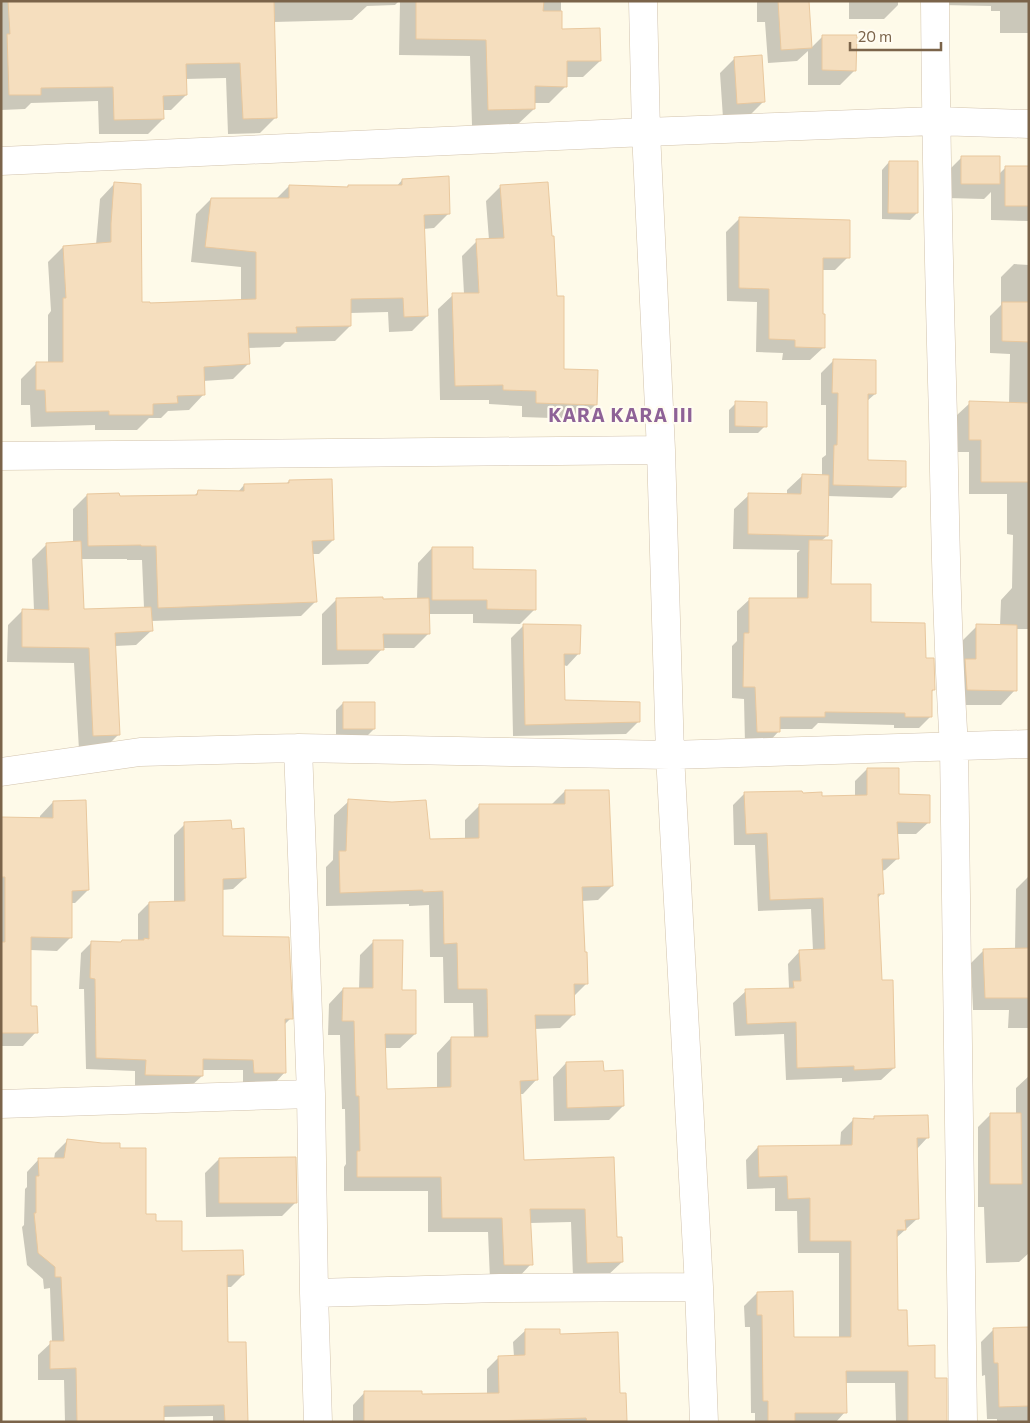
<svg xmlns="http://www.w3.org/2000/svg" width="1030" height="1423" viewBox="0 0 1030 1423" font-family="Commissioner,sans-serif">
<rect width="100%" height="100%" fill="#fefae9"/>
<!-- shadow -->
<path fill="#0003" fill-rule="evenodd" d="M1,1H399L395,5L367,6L352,20L273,22L276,117L260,133L228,134L226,78L185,79L186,95L171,110H162L163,119L148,134H99L98,101L31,103L25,109L1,110Z
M400,1H561V30L600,61L583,77H566V86L549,103H534V109L517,125L472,126L470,56L399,55Z
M757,1H808L811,48L823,36L855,70L840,85H808V51L797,61L768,63L765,22H757Z
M849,1H898V5L884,19H849Z
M941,1H1029V33H1000V11H991V6L941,5Z
M735,58L764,101L749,116L723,118L720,73Z
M962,157L999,174L1006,167L1029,168V221L991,220V192L984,199L947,198V172Z
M889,162L917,213L910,220L882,219V170Z
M402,180L449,213L434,228L423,229L427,316L412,331L389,332L388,312L350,313V326L335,341L285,342L280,347L247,348L248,364L233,379L203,381L204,394L189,410L168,411L161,418H149L137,430H95V425L31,427L30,405H21V379L36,364L48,363V315L51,311L48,262L63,247L96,245L100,199L115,183L141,303L241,301V267L191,262L196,214L211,199H276L289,186L346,188L348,186L396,187Z
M501,186L556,298L563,370L596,404L581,419L522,417V406L489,404V400H440L438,309L453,295L464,294L462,256L477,241L489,240L486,201Z
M739,219L848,257L835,270H822L824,347L810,360H782L783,353L756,352L757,302L727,301L726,232Z
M1014,264L1029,265V629H1016L1015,690L1001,705H952L962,641L977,626H1000L1001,600L1012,588L1013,535L1007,534V494H969V452H957V415L970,403L1009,404L1010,354L990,353V316L1001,305V277Z
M833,361L875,394L867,401V461L904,486L892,498L827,496V536L821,541L830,585L869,623L924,659L934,689L931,693V716L919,728H894V725L818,723L812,729H779V731L767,744H745L744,699L732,698V646L737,641V611L750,599L797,600V553L800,550L733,549L734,509L749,495H787V490L802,476H822V458L826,455V405H821V373Z
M736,403L765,426L758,433H729V410Z
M289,481L333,540L319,554H312L316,601L301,616L151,621V631L136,645L115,646L119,734L104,749L79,750L74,663L7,662L8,625L23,610L34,611L32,559L47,544L73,543V509L87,495L118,497H193L198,492H238L244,485L286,484ZM81,559H127V560H142L144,608L83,611Z
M432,548L535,609L520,624L473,623V614H429V633L414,648H383L368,664L322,665V614L337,599H417L418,563Z
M523,626H580L579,653L567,666L563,665L564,702L638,722L626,734L513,736L511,638Z
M343,703L374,729L367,736H336V710Z
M867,769L929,822L916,834H896L898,858L885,870L881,871L882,893L877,899L881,982L894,1068L881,1080L842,1082V1078L786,1080L784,1034L735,1036L733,1003L746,991L787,989L789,988L788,964L800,951H813L811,909L758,911L755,845H734L733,805L745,793L821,797L855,796V781Z
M565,791L612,886L598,900L582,901L587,983L574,996V1014L560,1028L534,1029L537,1079L523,1094H520L523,1162L613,1159L616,1238L622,1262L607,1276L573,1277L571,1222L530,1223L531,1264L517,1279H490L488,1232H428V1191H344V1167L346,1164L345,1109H342L340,1035H328L329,1004L343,989L359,990L360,955L374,941L401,991L415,1034L400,1048H385L386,1090L437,1089V1053L451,1038L474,1039L473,1003H444L443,957H430L429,905L409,906V904L326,906V867L333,860L334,815L349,801L428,840L465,839V820L479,806L551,805Z
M53,802L88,890L75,903H71V937L57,951L30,950L29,1008L36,1032L23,1046H1V819H40V816Z
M185,824L231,830L245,878L233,889L222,890V937L291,1018L284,1025L285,1072L274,1084H243V1070H202V1076L190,1087L135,1086V1071L86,1069L84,989H79L81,953L92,942L120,943L122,941H138V914L149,903H174V835Z
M1028,877L1029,1028H1008L1009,1010H973L971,963L984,950H1015L1016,889Z
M566,1063L602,1072L623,1106L609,1120L554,1121L553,1077Z
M1029,1076V1253L1019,1262L986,1263L984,1207H978V1127L991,1114H1016V1088Z
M875,1117L927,1138L916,1150L917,1219L895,1239L896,1311L907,1347L934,1380L946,1422H856L896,1421L895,1383H845V1412L836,1422H755V1413H751L750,1327H745L744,1306L757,1293L793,1338H839V1253H798L797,1211H775V1188L747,1189L746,1160L758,1147L840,1146L841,1132L853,1120H871Z
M67,1141L154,1222L181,1252L243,1275L231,1287H226L227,1344L246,1422H213V1416L163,1417V1422H65L64,1380H38V1355L52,1342L50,1288L44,1289L43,1279L27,1265L22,1227L24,1225L25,1189L27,1187V1172L39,1159H54L55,1153Z
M219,1159L296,1202L282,1216L206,1217L205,1173Z
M1029,1328V1422H997V1419H987L985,1375L982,1376L981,1342L994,1329Z
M526,1330L559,1335L618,1394L625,1420L624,1422H353V1405L365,1392L421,1395H487V1369L499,1357H514L513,1342Z"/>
<!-- building -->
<path fill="#f5debe" stroke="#e9c89e" d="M8,1H274L277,118L243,119L240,63L186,64L187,95L163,96L164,119L114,120L113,87L41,88V95H9L7,34H10Z
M416,1H544L543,11H562V29L600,28L601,61H567V87L535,86V109L488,110L486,40L416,39Z
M778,1H809L812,48L781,50Z
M822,35H857L856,71L822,70Z
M762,55L765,102L737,104L734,57Z
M961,156H1000V184H961Z
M889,161H918V213H888Z
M1005,166H1029V206H1005Z
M449,176L450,214L424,215L428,316L404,317L403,298L351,299V326L296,327L297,333H248L250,364L204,367L205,395L177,396L178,403L153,404V415H109V411L46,412L45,390H36V362H63V298H66L63,246L111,242V223L114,182L141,184L142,302H150V303L256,299V252L205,247L211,198H289V185L348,187V185H402V179Z
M548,182L552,236H554L557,296H564V369L598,370L597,405L536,403V391L503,390V385L455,386L452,293H479L476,239L504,238L500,185Z
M739,217L850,220V258H823V314H825V348L795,347V340L769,339V289L739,288Z
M1002,302H1029V342L1002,341Z
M833,359L876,360V394H868V460L906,461V487L833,485L834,445H837L838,393H832Z
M735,401L767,402V427L735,426Z
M969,401L1029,403V482H981V440H969Z
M802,474L829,475L828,536L748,534V493L801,494Z
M332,479L334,540L312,541L317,602L158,608L156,546H141V545L88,546L87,494L119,493L120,496L197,495L198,490L244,491V484L289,483V480Z
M809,540H832L831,584H871V622L925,623L926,658H934L935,690H932V717H905V713L825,712V717H780V732H757L755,687H743L744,633H749V598H808Z
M81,541L84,609L151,607L153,631L115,633L120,735L93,736L89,648L22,647V609L49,610L46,543Z
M432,547H473V569L536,570V610L487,609V600H432Z
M383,597V599L429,598L430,634H383L384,650H337L336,598Z
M523,624L581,625L580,654H564L565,700L640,702V722L525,725Z
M976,624L1017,625V691L967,690L965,659H976Z
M343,702H375V729H343Z
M867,768H899V794L930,795V823L897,822L899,859H882L884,894H878L882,980H893L895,1068L854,1070V1066L797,1068L796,1022L747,1024L745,989L794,988L793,981H801L799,950L825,949L823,898L770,900L767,833L746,834L744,792L802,791L803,793L822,792V796L867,795Z
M565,790H609L613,886L582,887L585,952H587L588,984H574L575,1015H535L538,1080L520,1081L524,1160L614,1157L617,1237H622L623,1262L587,1263L585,1209H530L533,1265H504L502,1218H442L441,1177H357V1151H360L359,1096H356L354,1021H342L343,988H373V940H403L402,990H416V1034H385L387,1089L451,1087V1037H488L487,989H458L457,943L444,944L443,891L423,892V890L340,893L339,851H346L348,799L392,802L426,800L430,839L479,838V804H565Z
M86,800L89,890L72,891V938L31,937V1006H37L38,1033H1V942H5V877H1V817L53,818V801Z
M231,820L232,829L244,828L246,878L223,879V936L289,937L293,1019H285L286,1073H254L253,1060L203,1059V1076L145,1075L146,1060L96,1058L95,979L90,978L91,941L121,942L122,940H144V938L149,939V902L185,901L184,822Z
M1029,948V998H985L983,949Z
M603,1061L604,1071L623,1070L624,1106L567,1108L566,1062Z
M990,1113H1021L1022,1184H990Z
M928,1115L929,1138H917L919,1219L905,1220L906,1230H897L898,1310H907L908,1346L935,1345V1378H947V1422H908V1371H846L847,1413H795V1422H768V1401H763L762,1315H757V1292L793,1291L794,1337H851V1241H810V1198L788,1199L787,1176L759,1177L758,1146L852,1145L853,1118L874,1119V1116Z
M67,1139L102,1143H120V1148H146V1214H156V1221H182V1251L243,1250L244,1275H227L228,1342H246L248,1422H225L224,1405L164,1406V1422H77L76,1368L50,1369V1341H64L61,1277H55V1267L38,1253L34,1213H36V1176H39L38,1158H64Z
M296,1157L297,1203H219V1158Z
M1029,1327V1406L999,1407L998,1363H994L993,1328Z
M525,1329H560V1334L618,1332L620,1393H626L627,1421H587L586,1418L461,1422H364V1391H422V1394L499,1393L498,1356L525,1355Z"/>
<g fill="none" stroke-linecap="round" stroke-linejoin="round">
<defs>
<path id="minor" d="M643,1L646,132L661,450L670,755L699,1287L704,1422
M935,1C936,140 939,278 943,417C945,527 947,636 954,746L963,1422
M1,161L646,132L935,121L1029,124
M1,456L661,450
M298,748L311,1094L314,1293L318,1422
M1,772L140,752L298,748L670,755L1029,744
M1,1104L311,1094
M314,1293L500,1288L699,1287"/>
</defs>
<!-- minor casing -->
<use href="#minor" stroke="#d2c3ad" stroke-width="29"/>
<!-- minor -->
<use href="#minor" stroke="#fff" stroke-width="28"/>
</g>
<g text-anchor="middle" stroke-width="4.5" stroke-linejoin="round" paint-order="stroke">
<!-- district labels -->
<g font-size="19" font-weight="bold" letter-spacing="1" fill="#8e6297" stroke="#fffcf1">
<text x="621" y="422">KARA KARA III</text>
</g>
</g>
<!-- border -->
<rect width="1030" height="1423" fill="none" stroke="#7b644a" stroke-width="5"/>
<!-- scale -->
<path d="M850 42v8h91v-8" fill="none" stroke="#7b644a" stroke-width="2.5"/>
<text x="858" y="42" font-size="15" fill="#7b644a" stroke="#fffcf1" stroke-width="4" paint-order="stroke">20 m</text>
</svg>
